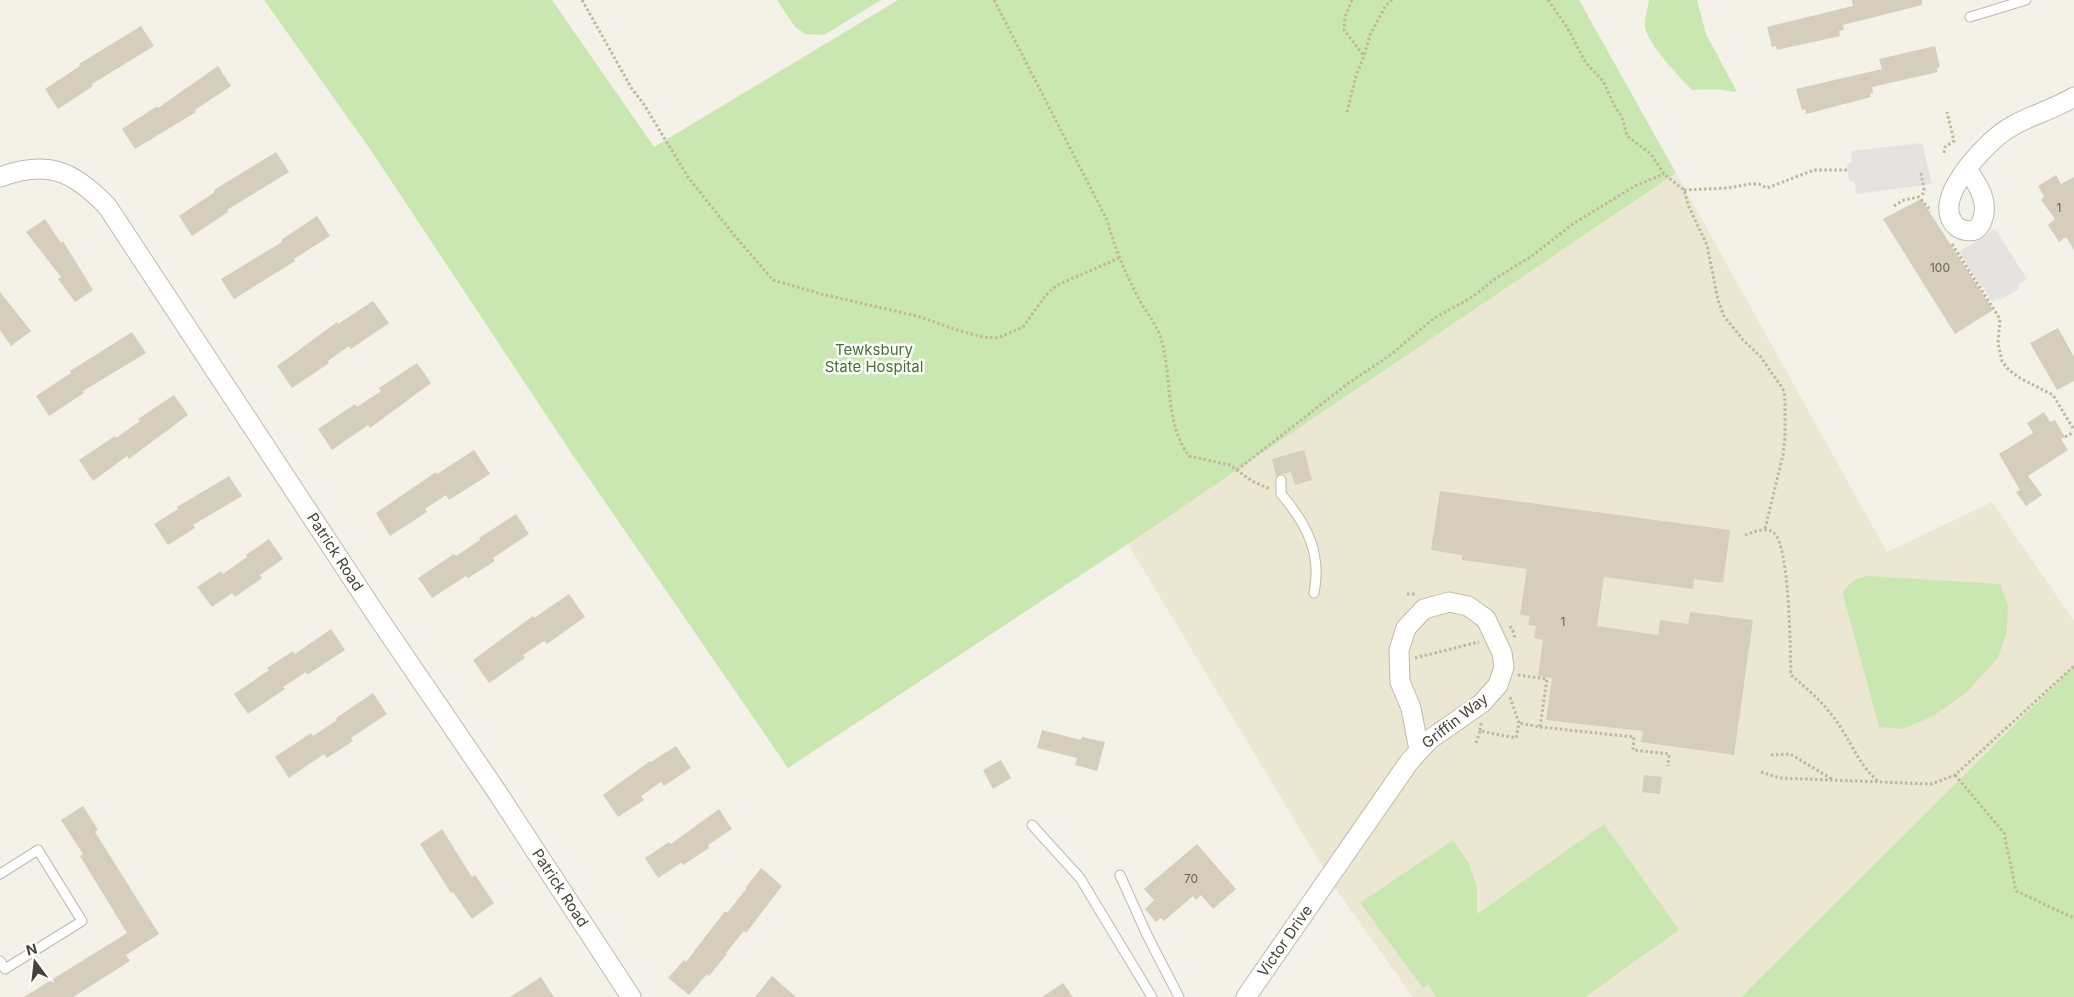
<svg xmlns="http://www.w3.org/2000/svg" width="2074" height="997" viewBox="0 0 2074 997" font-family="Inter,sans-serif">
<rect width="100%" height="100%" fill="#f3f1e8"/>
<!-- education -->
<path fill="#ece7d2" d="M1676,173L1887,552L1992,502L2074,621V666L1741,997H1413L1336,889L1128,544Z"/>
<!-- green -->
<path fill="#cae7b1" d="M264,0H552L654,147L898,0H1579L1676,173L1128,544L788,768L570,451L370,149Z
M777,0H881L824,35L805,34L795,27Z
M1649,0H1697L1706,34L1737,92L1715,89L1692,90C1680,78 1647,43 1645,27C1644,19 1648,8 1649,0Z
M1867,576L2000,584L2008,605L2007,631L1998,658L1966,693L1933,716L1903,729L1879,727L1843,594C1848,582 1855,579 1867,576Z
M2074,666V997H1741Z
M1604,824L1679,930L1585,997H1437L1428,984L1423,988L1360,903L1453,840L1468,862L1477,886V914Z"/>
<!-- parking -->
<path fill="#e5e3df" d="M1922,143L1932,184L1856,194L1855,183L1849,180L1847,165L1852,161L1851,151Z
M1995,229L2027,279L2018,285L2019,289L2000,300L1998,298L1992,302L1959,252Z"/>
<!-- building -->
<path fill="#d5cebd" d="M1852,0H1922V5L1843,25L1844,30L1839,31L1840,36L1777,50L1776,46L1772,47L1767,27L1853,6Z
M141,26L154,46L92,84L93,86L58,109L45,89L80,66L79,64Z
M1935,46L1940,67L1937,68L1938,72L1872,87L1873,93L1870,94L1871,97L1806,114L1805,109L1802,110L1796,89L1882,69L1879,59Z
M218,66L231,86L195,110L196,112L135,149L122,129L157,106L158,108Z
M276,152L289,172L227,210L228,212L192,236L179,216L215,192L214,190Z
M2056,175L2061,184L2074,177V250L2066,237L2059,242L2048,225L2055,219L2041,200L2044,196L2038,186Z
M1921,199L1993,310L1955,334L1883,219Z
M317,216L330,236L294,259L295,261L234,299L221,279L282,242L281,240Z
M45,219L61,243L63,241L93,290L75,302L58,279L61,277L26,232Z
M0,292L31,331L11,346L0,330Z
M373,301L389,323L351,349L349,346L328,361L329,363L292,388L277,366L337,322L338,324Z
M2058,328L2074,357V381L2057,390L2030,343Z
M132,332L146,353L83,391L84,393L49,416L36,396L71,373L70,371Z
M417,363L431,383L370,428L368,425L332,450L318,429L355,404L357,407L381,391L379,388Z
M174,395L188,415L129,459L127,456L93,481L79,460L115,436L116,438L140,421L138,419Z
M2044,412L2050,422L2055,420L2065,437L2061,439L2068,450L2028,476L2042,495L2026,506L2016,492L2020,490L1999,454L2033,433L2027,423Z
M474,450L490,474L449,500L446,495L425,509L427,512L390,536L376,513L436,472L437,474Z
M1304,450L1312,480L1295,485L1291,472L1276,476L1272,459Z
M229,476L242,496L193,525L195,528L168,545L154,524L178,509L177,507Z
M1440,491L1730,530L1723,583L1694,579L1693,589L1604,577L1597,626L1658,635L1660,620L1688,624L1690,612L1753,620L1734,755L1641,742L1643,731L1546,720L1552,678L1538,676L1543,640L1534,638L1536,626L1528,625L1530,616L1520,615L1527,569L1462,560V555L1431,550Z
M516,514L529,534L493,558L495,561L468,578L466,576L432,598L418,578L454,554L456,556L480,540L479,538Z
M269,539L283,559L260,575L262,578L235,597L232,593L212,607L197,587L221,571L223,574L247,557L246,555Z
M569,594L585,617L547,644L544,641L523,655L525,658L489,683L473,660L533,616L534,618Z
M331,629L345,650L307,675L306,672L283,687L285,689L248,714L234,694L269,670L267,668L293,651L295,654Z
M373,693L387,714L351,738L353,741L327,758L324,754L289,778L275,757L311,733L313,736L337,720L336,718Z
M1042,730L1081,740L1082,737L1105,742L1097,771L1075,765L1077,758L1037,748Z
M676,746L691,768L664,786L661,782L641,796L644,800L618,817L603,795L650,761L651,762Z
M1001,760L1011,778L993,789L983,770Z
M1644,775L1662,777L1660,794L1642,792Z
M83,806L98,830L95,832L159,934L126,955L130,961L73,997H24L127,933L80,856L83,854L61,820Z
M719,809L732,829L708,845L709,848L683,865L681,863L658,878L645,858L669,842L671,844Z
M442,829L472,877L475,875L494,903L472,919L453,892L451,893L420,844Z
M1197,844L1236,889L1213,909L1201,895L1196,900L1193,896L1164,921L1161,918L1156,922L1145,909L1154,900L1144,889Z
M761,868L782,886L746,933L744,931L726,953L727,954L709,976L707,974L689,995L668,978L684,960L686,962L725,911L727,913L747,888L746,887Z
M772,976L796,997H755Z
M541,977L554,997H510Z
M1063,983L1073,997H1042Z"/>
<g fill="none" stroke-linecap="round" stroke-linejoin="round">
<defs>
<path id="lane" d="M1970,17L2026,0
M1281,480V494C1307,524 1322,554 1314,593
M1032,825L1080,878L1152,997
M0,874L38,850L82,921L5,969L0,961
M1120,875L1147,935L1179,997"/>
<path id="street" d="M1967,169C1977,184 1990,201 1982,221C1981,224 1978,228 1975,230C1970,232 1961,230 1957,227C1931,204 1973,159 1991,142C2015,118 2046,114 2074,97
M0,177C48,160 72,170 107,206L375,613L497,792L631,997
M1246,997L1409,762L1429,740L1482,703L1498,685L1504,667L1502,653L1486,619L1468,606L1449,602L1424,609L1406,628L1399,650L1400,682L1411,708L1419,750"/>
</defs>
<!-- lane casing -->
<use href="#lane" stroke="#bfbaaa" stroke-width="11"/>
<!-- street casing -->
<use href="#street" stroke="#bfbaaa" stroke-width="21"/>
<!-- path -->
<path stroke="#c0b79c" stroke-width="3" stroke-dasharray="2.5 2.5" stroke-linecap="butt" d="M582,0L632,89L643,103L688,177L734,235L773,280L821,294L917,316L957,330L983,337L998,338L1023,327L1045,296L1057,285L1119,258
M994,0L1107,220C1115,249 1126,275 1140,301C1148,315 1158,326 1162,342C1172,379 1165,424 1189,456L1230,465L1252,481L1270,489
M1352,0L1345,17L1344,30L1364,56
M1548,0L1567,27L1586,63L1603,81L1614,105L1622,117L1627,136L1651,154L1664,174L1684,190L1689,207L1707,245L1718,300L1724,316L1743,340L1760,356L1783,389L1785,397V437L1783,455L1765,529
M1347,112L1356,76L1364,56L1370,35L1386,5L1392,0
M1944,153L1945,147L1954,141L1947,112
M1921,173L1924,190L1922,197
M1684,190L1728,188L1750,184H1759L1767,188L1814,170H1848
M1894,206L1904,200L1919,197L1931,211
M1952,244L2000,319L1998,343L2002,361L2008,369L2018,377L2053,395L2074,430
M2065,437L2074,432
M1237,470L1350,382L1389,356L1433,319L1472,297L1496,278L1532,256L1574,223L1635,186L1664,174
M1745,535C1754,532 1766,526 1774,533C1790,548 1790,649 1791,675C1810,691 1828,707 1841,728C1854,748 1860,766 1879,782
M1407,594H1417
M1510,626L1514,633L1515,639
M1415,658L1479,642
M1518,675L1547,679L1540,727L1519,723
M1481,723L1480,731L1516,738L1519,723L1510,697
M1540,727L1634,737L1633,750L1669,754L1668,766
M1476,743L1480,731
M1771,755L1790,754L1832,779
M1761,772L1780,778L1931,784L1955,775L2074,666
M1955,775L2004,833L2016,891L2074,918"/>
<!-- lane -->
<use href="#lane" stroke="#fff" stroke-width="9"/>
<!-- street -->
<use href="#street" stroke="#fff" stroke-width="19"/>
</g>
<g text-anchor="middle" stroke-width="5" stroke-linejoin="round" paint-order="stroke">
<!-- number labels -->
<g font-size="12" fill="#6a6558">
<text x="2059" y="212">1</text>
<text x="1940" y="272">100</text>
<text x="1563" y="626">1</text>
<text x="1191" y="883">70</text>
</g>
<!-- park labels -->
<g font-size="15" fill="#40772b" stroke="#fff">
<text x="874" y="355">Tewksbury<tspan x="874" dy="17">State Hospital</tspan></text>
</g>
<!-- street labels -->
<g font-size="15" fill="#464237" stroke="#fff">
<text transform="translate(335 552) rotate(57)" y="5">Patrick Road</text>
<text transform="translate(1455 721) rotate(-38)" y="5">Griffin Way</text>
<text transform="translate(560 888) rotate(57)" y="5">Patrick Road</text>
<text transform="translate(1285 941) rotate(-55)" y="5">Victor Drive</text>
</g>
</g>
<!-- north arrow -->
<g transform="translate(35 962) rotate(345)" stroke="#ffffff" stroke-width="4" paint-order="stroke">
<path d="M0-4L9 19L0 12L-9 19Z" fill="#464237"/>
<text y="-8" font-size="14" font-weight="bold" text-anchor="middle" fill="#464237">N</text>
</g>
</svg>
